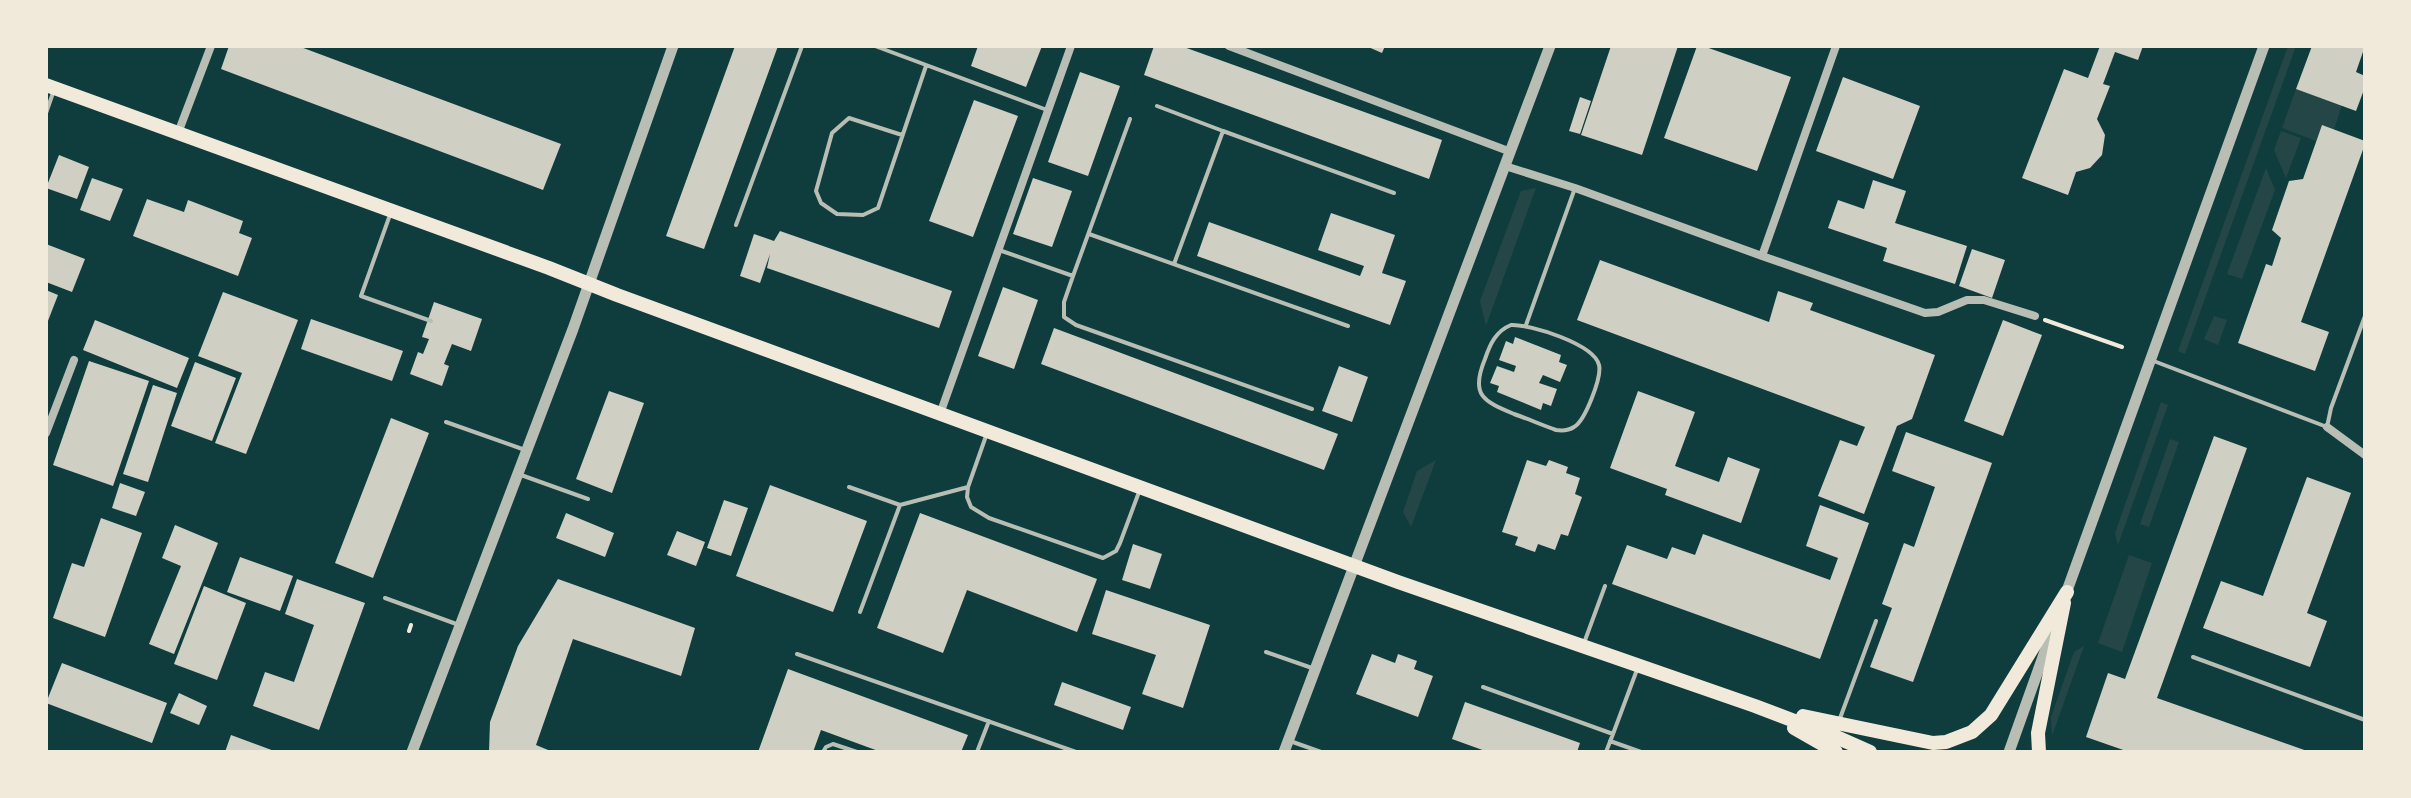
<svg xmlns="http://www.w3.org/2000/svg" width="2411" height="798" viewBox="0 0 2411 798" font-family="Mulish,sans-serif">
<rect width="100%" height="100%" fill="#0f3d3e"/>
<!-- green -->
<path fill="#244646" d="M2288,46H2296L2185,354L2178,351Z
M2296,89L2342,105L2334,130L2322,126L2316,141L2282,128Z
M2281,131L2301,138L2286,178L2274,150Z
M2266,168L2275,190L2242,279L2227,274Z
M1536,188L1486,326L1480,301L1521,191Z
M2214,316L2227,320L2218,345L2204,339Z
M2161,402L2168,405L2118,545L2115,533Z
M2170,439L2179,442L2149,527L2140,524Z
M1436,460L1411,527L1403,512L1417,471Z
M2129,555L2152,563L2122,652L2098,643Z
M2084,646L2052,736L2051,717L2074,652Z"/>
<!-- building -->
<path fill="#cfcfc3" d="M229,46H298L561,144L543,190L221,69Z
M735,46H778L704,249L666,236Z
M978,46H1042L1026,87L971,66Z
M1154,46H1181L1442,140L1429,179L1144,75Z
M1366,46H1385L1382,53Z
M1611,46H1678L1642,155L1581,135Z
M1697,46H1703L1791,77L1757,171L1664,138Z
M2100,46H2143L2138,60L2115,52L2103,84L2110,86L2097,119L2105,135L2102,155L2090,168L2076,172L2068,195L2022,178L2064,69L2088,78Z
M2312,46H2365L2356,72L2365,76V87L2356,111L2296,89Z
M1080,72L1120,86L1088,176L1048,162Z
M1843,77L1920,106L1893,179L1816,151Z
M1580,97L1591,101L1580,134L1569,131Z
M974,100L1018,116L973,237L929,221Z
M2322,125L2365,141V144L2301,322L2329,332L2315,371L2238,343L2266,264L2272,266L2281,238L2272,230L2289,181L2303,179Z
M59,155L89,167L77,199L46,188Z
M92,178L123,189L110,221L80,210Z
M1033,178L1072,191L1052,247L1013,234Z
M1873,180L1906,191L1895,223L1967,246L1955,284L1883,261L1887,248L1828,228L1838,200L1864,209Z
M147,199L184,212L188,200L243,221L239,233L252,238L238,276L133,236Z
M1331,213L1395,235L1382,273L1406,281L1390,325L1197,256L1209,222L1360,276L1364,266L1318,250Z
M780,231L952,291L939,328L767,268L770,254L760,283L740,276L754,234L774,241Z
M46,244L85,259L72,292L46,282Z
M1972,249L2005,260L1992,298L1959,286Z
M1600,260L1769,322L1778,291L1813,303L1810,310L1935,355L1912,419L1897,426L1864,514L1818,496L1840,440L1857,446L1865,427L1577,320Z
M1003,287L1038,300L1014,369L978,356Z
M46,290L58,295L46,326Z
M223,292L298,320L246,454L215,443L242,373L198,356Z
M434,302L482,319L471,351L452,344L444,364L449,366L442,386L410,374L418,352L423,354L429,339L422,337Z
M311,319L403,351L392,381L301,349Z
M95,320L189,358L177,388L83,350Z
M2003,320L2042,335L2003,436L1964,421Z
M1054,328L1338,434L1324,470L1041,364Z
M1515,337L1561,355L1559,362L1567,365L1560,382L1543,375L1539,383L1557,389L1551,406L1543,403L1541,410L1497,392L1499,386L1490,383L1497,366L1514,372L1516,366L1499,360L1506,341L1513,344Z
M89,361L149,381L113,486L53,465Z
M195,362L236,378L212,441L171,426Z
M1339,366L1368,377L1352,422L1322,411Z
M153,385L177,393L148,482L123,474Z
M609,391L644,403L612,493L576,479Z
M1638,391L1695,412L1675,466L1719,482L1728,457L1760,469L1741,523L1665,495L1667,489L1610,468Z
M391,418L429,433L373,578L335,563Z
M1906,432L1992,463L1913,682L1870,667L1892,608L1882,604L1904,543L1914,547L1935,487L1892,471Z
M2214,436L2247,448L2157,698L2310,752H2129L2086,737L2108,673L2125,679Z
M1527,460L1546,466L1549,460L1568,467L1566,473L1580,478L1575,494L1582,497L1568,536L1561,534L1555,550L1538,544L1535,552L1515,545L1518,537L1502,532Z
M2307,477L2351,493L2307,613L2327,621L2310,667L2203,628L2221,581L2263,596Z
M120,483L145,492L136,516L112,508Z
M770,485L867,521L833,612L736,576Z
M724,500L748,508L731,556L707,548Z
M1820,505L1869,523L1820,659L1612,584L1627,545L1667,559L1672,547L1695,555L1703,534L1830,580L1838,558L1806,546Z
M566,513L614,533L605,557L556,538Z
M920,513L1097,579L1077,632L967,590L943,653L877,628Z
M101,518L142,533L105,637L53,618L72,563L84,567Z
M175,525L218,543L174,654L149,644L181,566L162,558Z
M677,531L705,542L696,566L667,555Z
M1133,544L1162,554L1150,589L1122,580Z
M240,557L293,576L280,611L227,592Z
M297,579L365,603L319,730L253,706L265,672L294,682L314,625L285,614Z
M558,579L695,628L681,676L573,639L536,745L553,752H489L490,722L518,646Z
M204,586L246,603L217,680L174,664Z
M1106,590L1210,625L1183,708L1142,694L1156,655L1092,634Z
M1372,654L1395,663L1398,654L1417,661L1414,669L1433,676L1418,717L1356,694Z
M62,663L167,703L152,743L46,703Z
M788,669L968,735L961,752H881L821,730L813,752H758Z
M1062,682L1131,707L1123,730L1054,705Z
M179,693L207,706L199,725L170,713Z
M1465,702L1580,743L1577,752H1488L1452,739Z
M231,735L277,752H225Z"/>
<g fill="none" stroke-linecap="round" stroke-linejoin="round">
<!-- path -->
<path stroke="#f1e9da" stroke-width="4" d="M2045,320L2122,347
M409,631L411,625"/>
<!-- service -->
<path stroke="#b8beb3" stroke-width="4" d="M875,46L1047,110
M1157,106L1223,131
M46,113L54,90
M902,135L849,118L832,133L816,191L821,203L837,214L863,215L878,208L926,66
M391,212L361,296L431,321
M736,225L802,46
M1089,234L1348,326
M999,250L1073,276L1064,302V317L1076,325L1312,409
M1174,264L1223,131L1394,193
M1073,276L1130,119
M1511,325C1530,324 1594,344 1599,365C1602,377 1585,421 1574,427C1568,431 1563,431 1556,430C1542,425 1528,419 1514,414C1483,401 1470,395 1485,359C1490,344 1496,331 1511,325Z
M1526,325L1575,188
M2151,360L2327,427L2331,408L2365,316
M446,422L525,450
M986,436L968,487L967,497L971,507L989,518L1103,558L1116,551L1120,543L1139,492
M521,475L588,499
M849,487L900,505L968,487
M385,598L459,625
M860,612L900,505
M1584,643L1605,586
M1266,652L1312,668
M797,654L1076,752
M2193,657L2365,720
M1483,687L1613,734L1638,667
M1839,721L1876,621
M1290,741L1321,752
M1610,741L1641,752
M823,752L826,747L833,744L857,752
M977,752L989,721
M1606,752L1613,734"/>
<!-- minor -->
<path stroke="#b8beb3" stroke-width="8" d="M1229,46L1511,152
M178,133L211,46
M1505,166L1575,188L1762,256L1925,313L1938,312L1967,300H1984L2035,316
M1762,256L1836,46
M940,414L1071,46
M2327,427L2365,455
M46,433L74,360"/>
<!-- tertiary -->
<path stroke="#b8beb3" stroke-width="11" d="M2064,599L2264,46
M412,752L573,329L673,46
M1284,752L1550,46
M2009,752L2054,626"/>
<!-- trunk -->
<path stroke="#f1e9da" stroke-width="14" d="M46,85L549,268L617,295L1398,582L1755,706L1834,736L1870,752
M1803,716L1933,743L1946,742L1972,732L1991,715L2067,592
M1794,728L1836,752
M2039,752L2038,733L2064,603"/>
</g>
<!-- border -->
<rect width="2411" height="798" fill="none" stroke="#f1e9da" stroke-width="96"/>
</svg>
